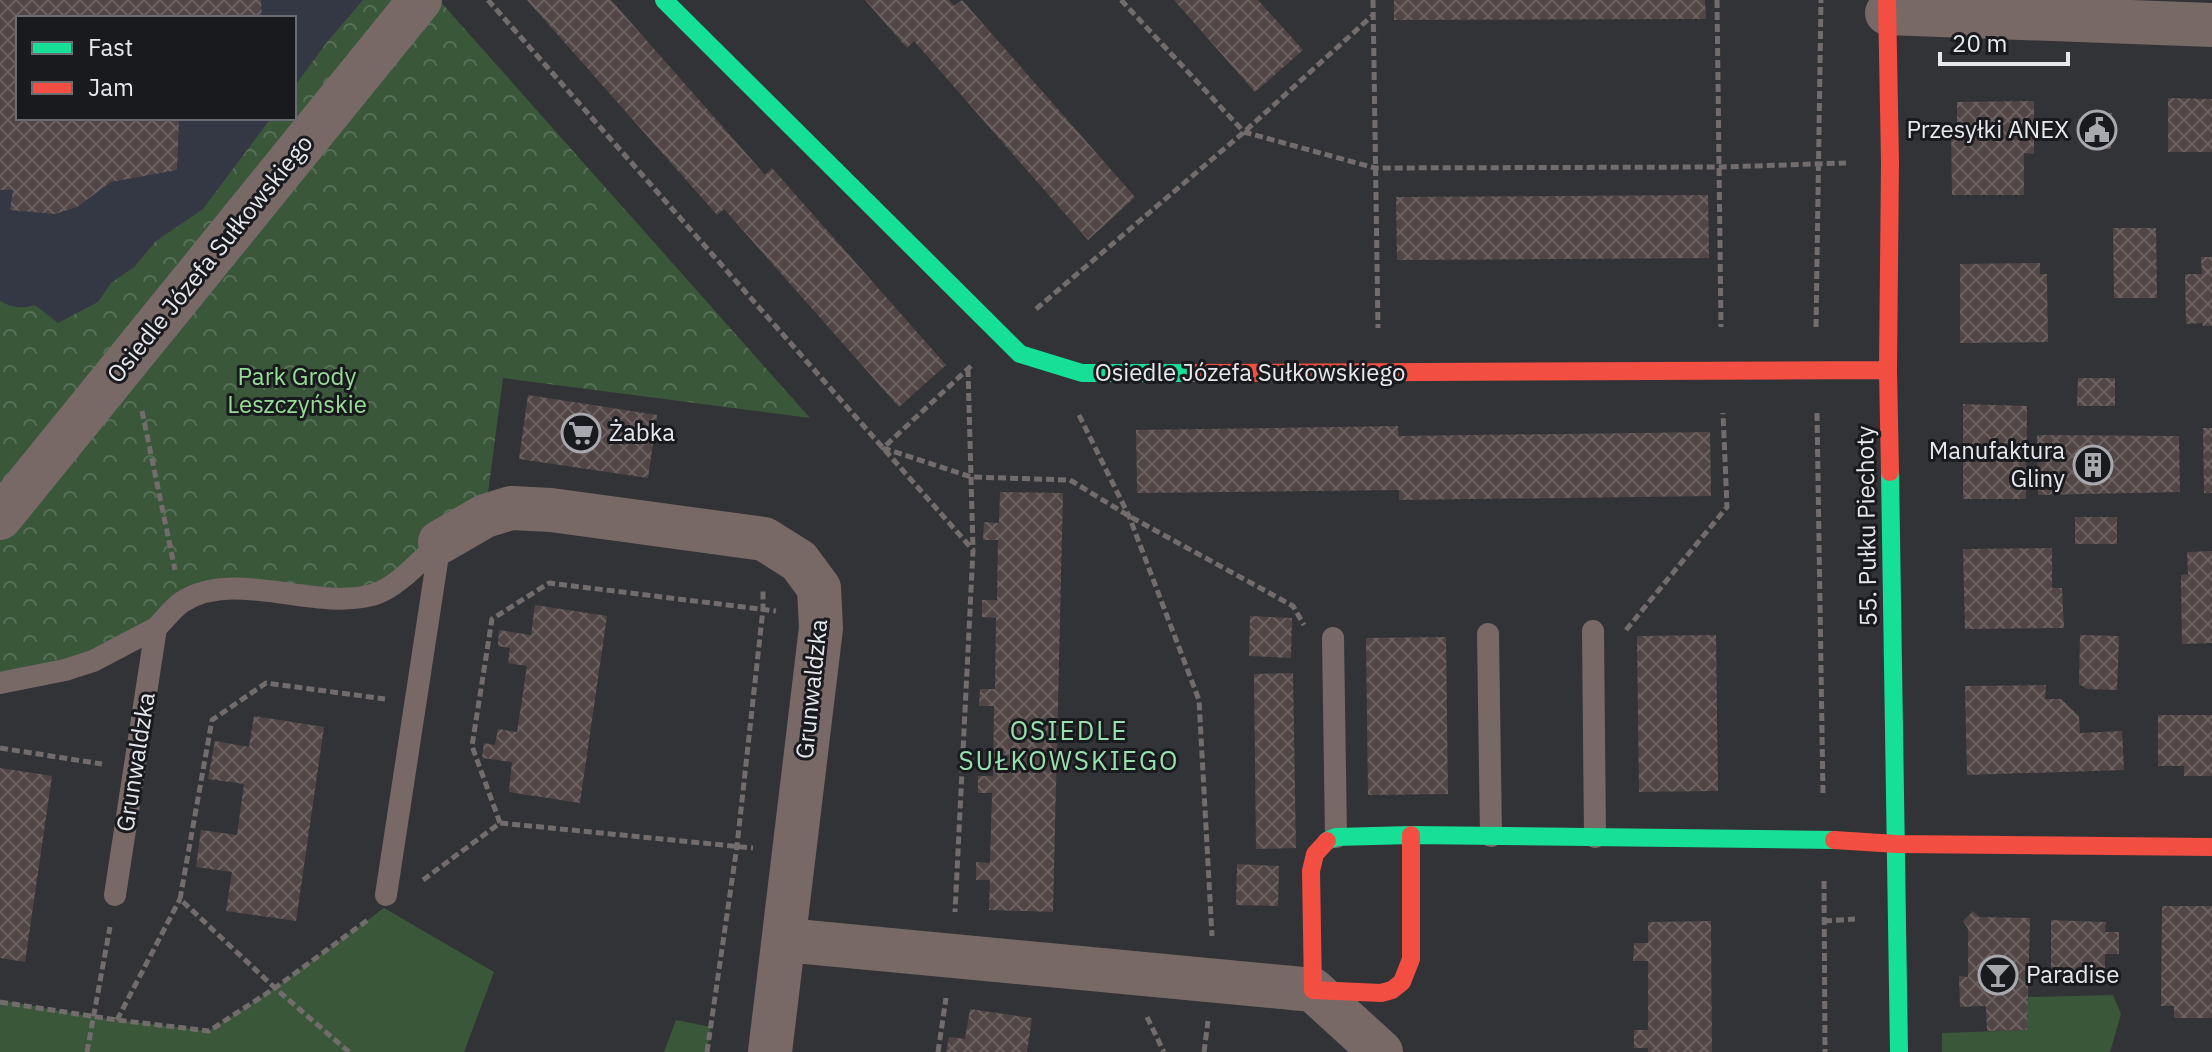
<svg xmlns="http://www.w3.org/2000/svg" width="2212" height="1052" viewBox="0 0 2212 1052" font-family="'IBM Plex Sans',sans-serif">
<defs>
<pattern id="park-crowns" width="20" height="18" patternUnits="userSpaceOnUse" patternTransform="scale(2)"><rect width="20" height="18" fill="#3a573a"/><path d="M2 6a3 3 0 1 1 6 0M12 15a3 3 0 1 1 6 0" fill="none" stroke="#566f57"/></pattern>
<pattern id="building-cross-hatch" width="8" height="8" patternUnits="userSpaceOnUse" patternTransform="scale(2)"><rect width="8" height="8" fill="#514645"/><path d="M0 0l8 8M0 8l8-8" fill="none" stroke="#6a6160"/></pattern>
</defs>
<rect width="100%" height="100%" fill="#323337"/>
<!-- built -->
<path fill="#343744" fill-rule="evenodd" d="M0,0H420L0,517ZM18,18H294V118H18Z"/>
<!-- grass -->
<path fill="#3a573a" d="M384,908L494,972L464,1052H0V1000L94,1017L209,1031L275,988Z
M2113,995L2121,1014L2110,1052H1942V1033L2027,1030V997Z
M676,1020L711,1027L707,1052H664Z"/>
<!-- park -->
<path fill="url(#park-crowns)" d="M363,0H439L810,418L503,378L485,516L392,585L341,599L209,591L156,628L0,683V301C12,308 22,309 35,305L58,323L98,302L111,283L134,267L156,241L203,209L271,118H294V87L327,42Z"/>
<!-- building -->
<path fill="url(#building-cross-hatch)" d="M0,0H261L262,18H18V118H179L177,170L111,182L77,207L55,214L10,210L13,190H0Z
M527,0H611L765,175L772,168L946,365L899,407L724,209L717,215Z
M865,0H949L954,6L962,0L1135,197L1088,240L914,41L907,48Z
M1174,0H1258L1303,50L1255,92Z
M1394,0H1705L1706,19L1394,20Z
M2168,98L2212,99V152H2168Z
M2034,101V154L2024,153V195H1952L1951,125L1957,124V102Z
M2086,112L2112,113L2111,149L2085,148Z
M1708,195L1709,258L1397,260L1396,197Z
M2113,228H2156L2157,298H2114Z
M2201,257H2212V326H2203L2202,323L2186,324L2185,274H2202Z
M2040,263V274H2047L2048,342L1960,343V264Z
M2078,378H2115V406H2077Z
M528,395L657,415L648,478L519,459Z
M1963,404L2027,406L2026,499H1963Z
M1398,426L1399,436L1710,432L1711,496L1399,500V490L1137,493L1136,430Z
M2203,428H2212V493H2204Z
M2037,435L2179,436L2180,492L2038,495Z
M1000,492L1063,493L1053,912L989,910L990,880H976V862L990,863L992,793H978V776H993L994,706H979L980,689H995L996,618L982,617V600H997L998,540H983L984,522L999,523Z
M2075,517H2117V544H2075Z
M2052,548V588H2062L2064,628L1965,629L1963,549Z
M2212,551V643L2182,644L2181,575L2188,574L2187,552Z
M535,605L607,616L580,803L509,792L512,762L482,758L484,743L495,745L498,729L517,732L527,666L508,663L510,648L498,646L499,630L531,635Z
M1250,616L1292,618L1291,658L1249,656Z
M1716,635L1718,791L1639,792L1637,636Z
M2080,635L2119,636L2117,690L2087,689L2079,684Z
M1446,637L1448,794L1368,795L1366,638Z
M1293,673L1296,848L1256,849L1254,674Z
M2046,685L2045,699H2061L2079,716L2080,733L2122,731L2124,770L1967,775L1965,686Z
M2158,715H2212V776H2184V766H2158Z
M254,716L324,727L296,921L226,911L232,872L196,867L201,830L237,835L244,784L208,779L215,741L249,747Z
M0,768L52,776L25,962L0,958Z
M1237,864L1279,866L1278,906L1236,905Z
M2162,906H2212V1018H2174V1006H2161Z
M1973,911L1979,917L2030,918L2027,1030L1987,1031L1986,1006L1960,1007L1959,976L1968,977V929L1963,921Z
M2051,920L2106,922L2105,932H2119V954H2105V978L2051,979Z
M1711,921L1712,1052H1648V1048H1634V1030H1648V961H1633L1634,943H1648V922Z
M970,1009L1032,1018L1027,1052H946L949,1037L965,1039Z"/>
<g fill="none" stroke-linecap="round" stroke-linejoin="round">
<!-- path -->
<path stroke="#736c6d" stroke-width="5" stroke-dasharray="8 4" stroke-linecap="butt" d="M488,0L973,550L955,912
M1121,0L1244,132L1375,168L1720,167L1846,163
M1373,0L1378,328
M1717,0L1721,327
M1036,309L1244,132L1373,15
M1816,327L1821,0
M971,366L883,448L971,477L1070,480L1129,516L1293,606L1304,625
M968,369L973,549
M142,411L175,570
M1817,413L1823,795
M1079,415L1129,516L1199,700L1212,936
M1626,630L1727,507L1723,413
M0,748L102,764
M500,823L472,746L492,619L549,583L776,611
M423,880L500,823L753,848
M1824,881L1825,1052
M1824,921L1855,919
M0,1002L117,1020L209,1031L275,988L369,919
M1147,1017L1164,1052
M117,1020L180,899
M87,1052L110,927
M349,1052L275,988L180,899L212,720L266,683L385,699
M707,1052L737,846L763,609V588
M938,1052L946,998
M1204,1052L1208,1021"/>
<!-- lane -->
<path stroke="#786967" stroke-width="22" d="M1593,631L1595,837
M1488,634L1491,836
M1333,638L1336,837
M0,683L65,670L93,661L156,628
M115,895L156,628C164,620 173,608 182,602C234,568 314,611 372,595C396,589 422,559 440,542
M386,895L440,542"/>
<!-- street -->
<path stroke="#786967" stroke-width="44" d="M1887,13L2212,25
M0,518L420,0
M440,542L485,516L511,508L551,510L764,539L799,561L819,588L821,628L770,1052
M785,940L1313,990L1381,1052"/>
<!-- fast -->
<path stroke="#16e098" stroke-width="18" d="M664,0L1020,354L1082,373H1196
M1890,472L1899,1052
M1327,841L1336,837L1411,835L1834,840"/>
<!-- jam -->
<path stroke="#f24e42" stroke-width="18" d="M1887,0L1890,162L1888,370L1890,472
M1196,373L1888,370
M1834,840L1897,844L2212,847
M1327,841L1315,854L1311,871L1313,990L1381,993L1392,990L1402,982L1411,959V835"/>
</g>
<!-- icons -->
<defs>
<symbol id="civic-ring" viewBox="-11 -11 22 22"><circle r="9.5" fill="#191a1e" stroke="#a8a9ae" stroke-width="1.5"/><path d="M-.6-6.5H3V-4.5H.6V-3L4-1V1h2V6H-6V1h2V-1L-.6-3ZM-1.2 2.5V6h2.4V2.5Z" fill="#a8a9ae"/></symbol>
<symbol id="supermarket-ring" viewBox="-11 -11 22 22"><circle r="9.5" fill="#191a1e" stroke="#a8a9ae" stroke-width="1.5"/><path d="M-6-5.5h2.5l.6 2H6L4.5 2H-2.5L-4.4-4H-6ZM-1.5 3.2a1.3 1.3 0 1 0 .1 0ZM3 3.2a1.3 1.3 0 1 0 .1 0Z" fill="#a8a9ae"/></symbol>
<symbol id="building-ring" viewBox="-11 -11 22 22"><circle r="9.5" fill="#191a1e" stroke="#a8a9ae" stroke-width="1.5"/><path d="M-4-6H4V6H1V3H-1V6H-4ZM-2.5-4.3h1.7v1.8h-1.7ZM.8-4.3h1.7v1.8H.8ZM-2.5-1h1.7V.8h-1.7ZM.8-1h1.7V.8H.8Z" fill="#a8a9ae"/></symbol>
<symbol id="bar-ring" viewBox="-11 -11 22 22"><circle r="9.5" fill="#191a1e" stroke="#a8a9ae" stroke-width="1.5"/><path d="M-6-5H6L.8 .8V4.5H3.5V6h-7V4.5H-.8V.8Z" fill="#a8a9ae"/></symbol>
</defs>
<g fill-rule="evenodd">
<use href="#civic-ring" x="2075" y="108" width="44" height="44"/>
<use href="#supermarket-ring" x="559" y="411" width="44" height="44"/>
<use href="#building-ring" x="2071" y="443" width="44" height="44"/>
<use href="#bar-ring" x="1976" y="953" width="44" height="44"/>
</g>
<g text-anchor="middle" stroke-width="6" stroke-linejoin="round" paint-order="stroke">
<!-- poi labels -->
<g font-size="24" fill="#e7e8ee" stroke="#191a1e" text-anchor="end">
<text x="2069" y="138">Przesyłki ANEX</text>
<text x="609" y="441" text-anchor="start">Żabka</text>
<text x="2065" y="459">Manufaktura<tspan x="2065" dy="28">Gliny</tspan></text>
<text x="2026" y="983" text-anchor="start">Paradise</text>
</g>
<!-- street labels -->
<g font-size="24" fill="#e7e8ee" stroke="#191a1e">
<text transform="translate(210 259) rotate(-51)" y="8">Osiedle Józefa Sułkowskiego</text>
<text x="1250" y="381">Osiedle Józefa Sułkowskiego</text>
<text transform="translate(1867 526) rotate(-91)" y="8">55. Pułku Piechoty</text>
<text transform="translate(812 689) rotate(-84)" y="8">Grunwaldzka</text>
<text transform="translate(136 762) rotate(-81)" y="8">Grunwaldzka</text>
</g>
<!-- park labels -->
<g font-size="24" fill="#98dd97" stroke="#191a1e">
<text x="297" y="385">Park Grody<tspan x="297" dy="28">Leszczyńskie</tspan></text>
</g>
<!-- neighbourhood labels -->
<g font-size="26" letter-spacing="2" fill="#98e0ae" stroke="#191a1e">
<text x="1069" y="740">OSIEDLE<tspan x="1069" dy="30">SUŁKOWSKIEGO</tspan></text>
</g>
</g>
<!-- legend -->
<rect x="16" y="16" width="280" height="104" fill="#191a1e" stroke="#6b6c71" stroke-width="2"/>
<rect x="32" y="42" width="40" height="12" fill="#16e098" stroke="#6b6c71" stroke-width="2"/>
<text x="88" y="56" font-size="24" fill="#e7e8ee">Fast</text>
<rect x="32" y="82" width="40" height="12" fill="#f24e42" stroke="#6b6c71" stroke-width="2"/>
<text x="88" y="96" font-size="24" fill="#e7e8ee">Jam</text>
<!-- scale -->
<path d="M1940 52v12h128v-12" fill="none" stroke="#e7e8ee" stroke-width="4"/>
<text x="1952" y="52" font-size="24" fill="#e7e8ee" stroke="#191a1e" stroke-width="6" paint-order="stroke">20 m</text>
</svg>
